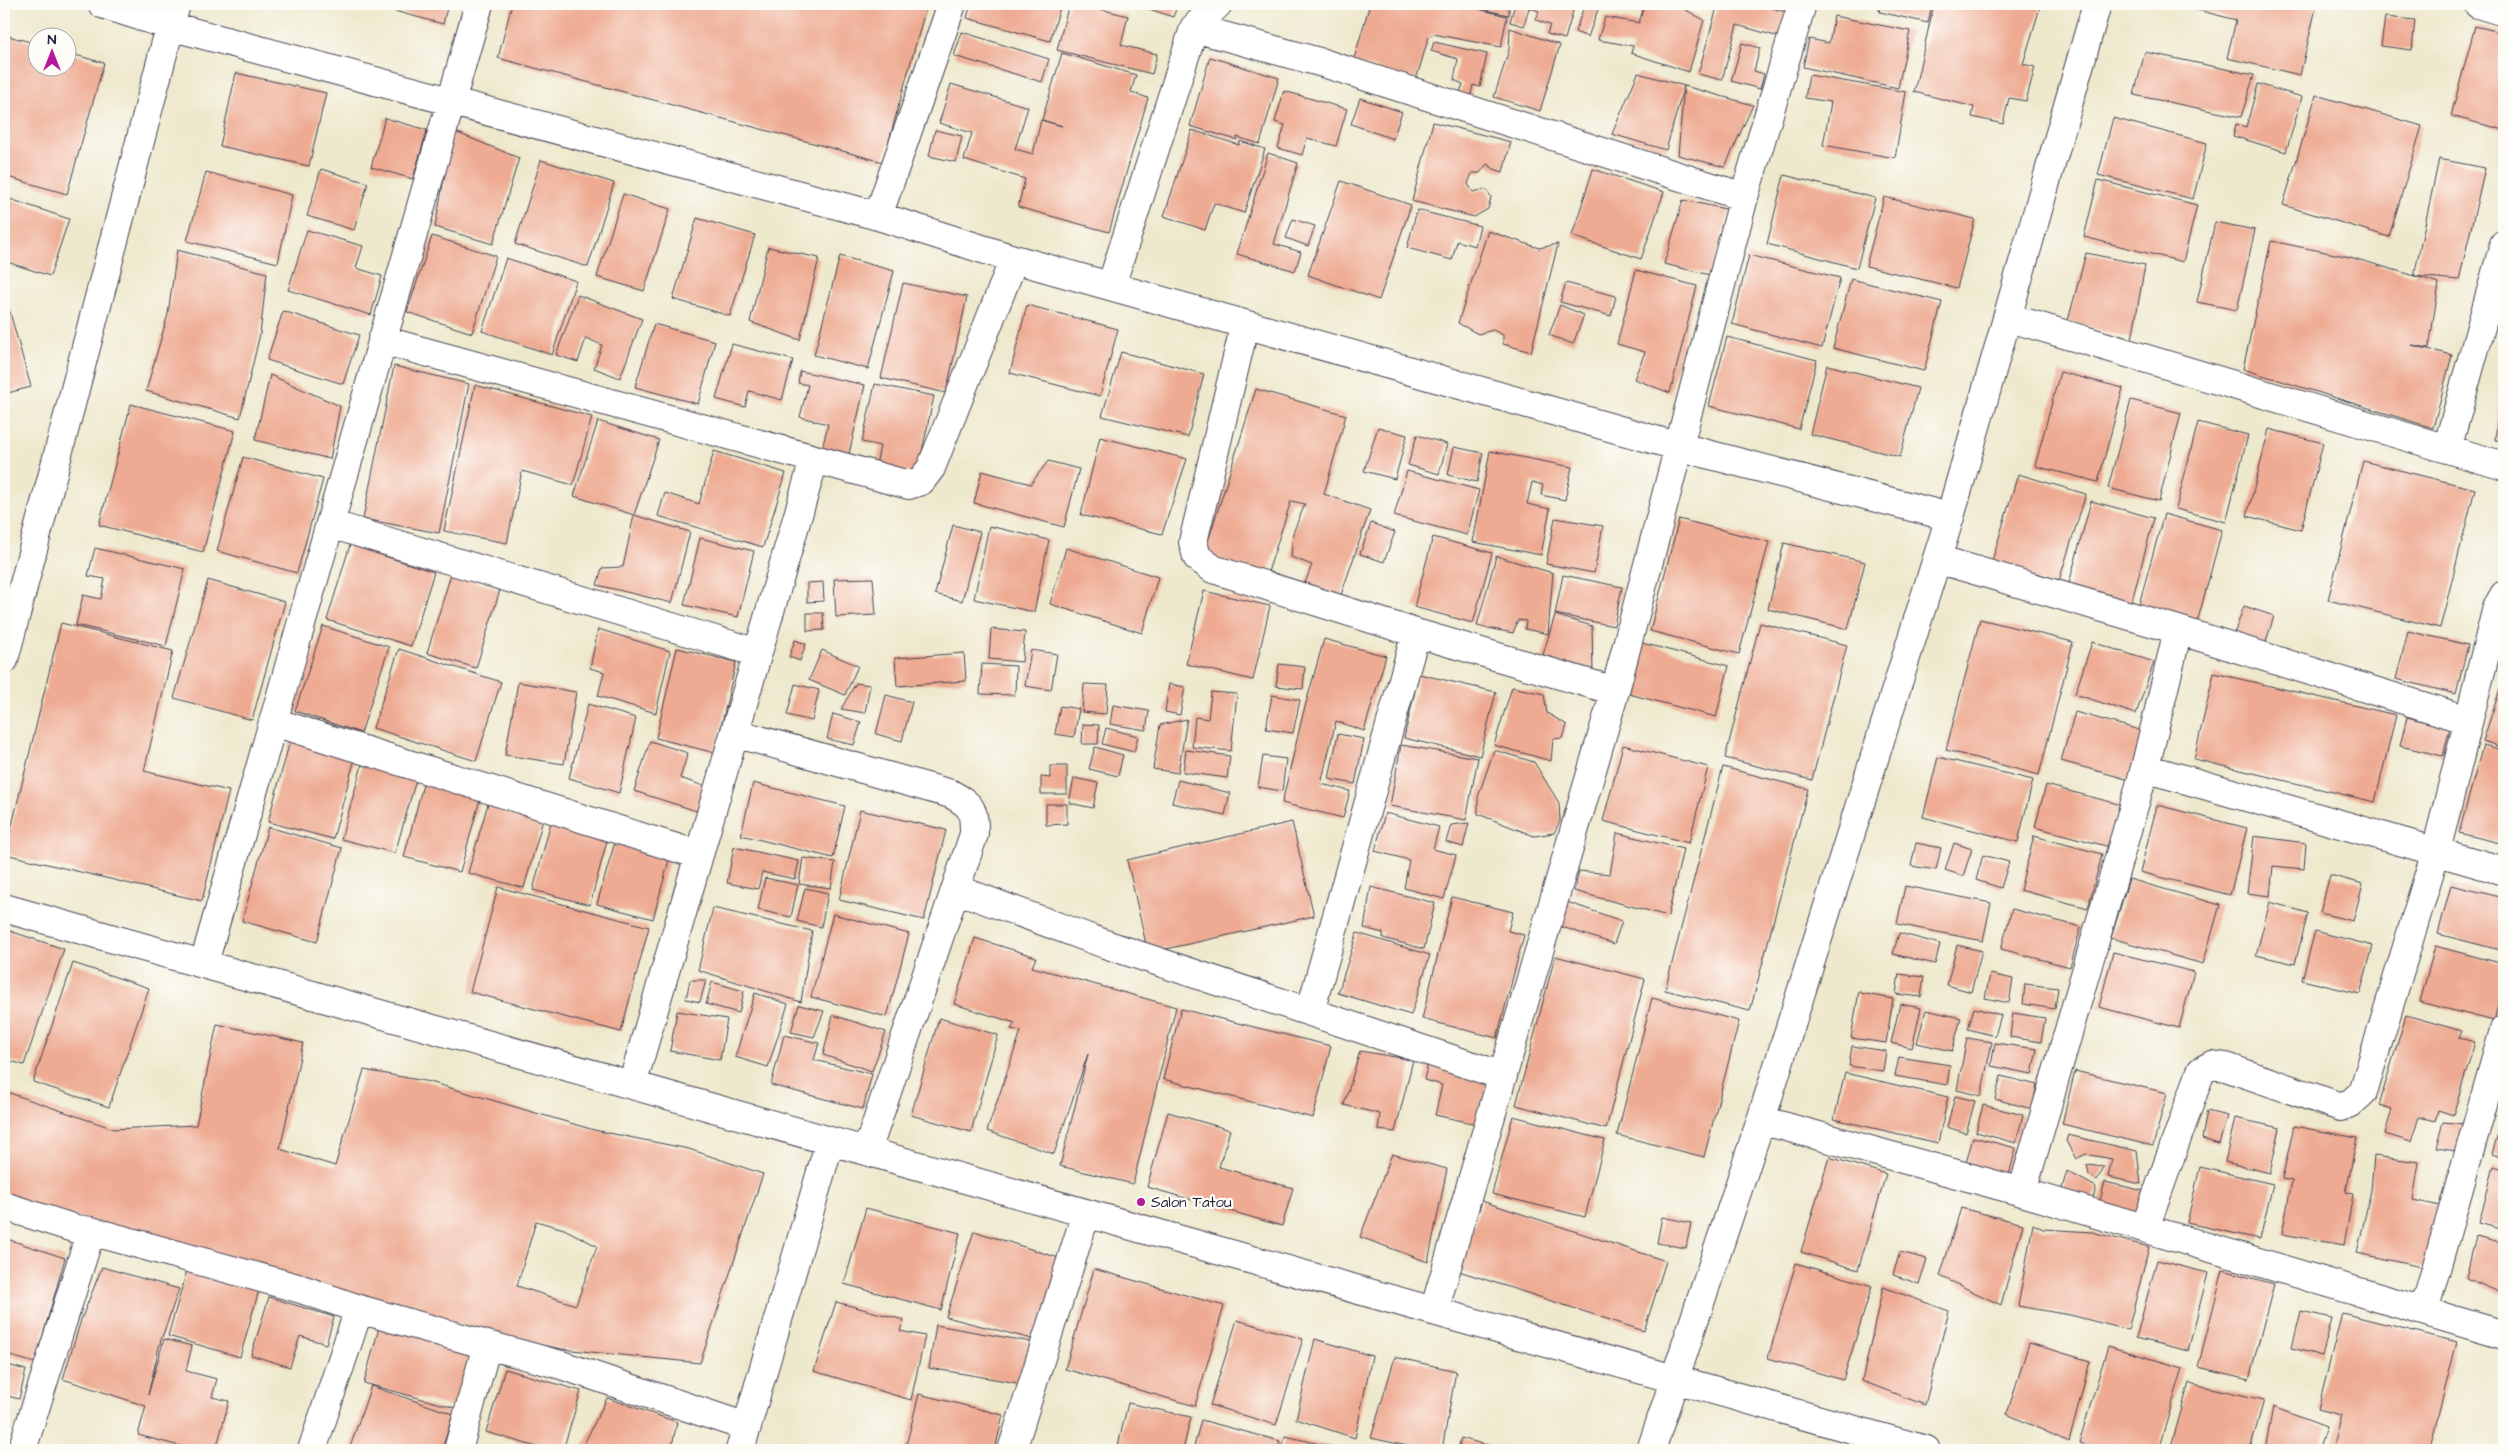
<svg xmlns="http://www.w3.org/2000/svg" width="2508" height="1454" viewBox="0 0 2508 1454" font-family="'Architects Daughter',sans-serif">
<rect width="100%" height="100%" fill="#fdfcf7"/>
<filter id="ink" filterUnits="userSpaceOnUse"><feTurbulence type="fractalNoise" baseFrequency=".02" numOctaves="2"/><feDisplacementMap in="SourceGraphic" scale="10" xChannelSelector="R" yChannelSelector="G"/><feConvolveMatrix kernelMatrix="1 2 1 2 8 2 1 2 1" color-interpolation-filters="sRGB"/></filter>
<filter id="wash" filterUnits="userSpaceOnUse"><feTurbulence type="fractalNoise" baseFrequency=".0096" numOctaves="4" result="noise"/><feDisplacementMap in="SourceGraphic" scale="20" xChannelSelector="R" yChannelSelector="G"/><feGaussianBlur stdDeviation="1.12" result="paint"/><feColorMatrix in="noise" values="0 0 0 0 0 0 0 0 0 0 0 0 0 0 0 0 0 1.4 0 .05"/><feComposite in="paint" operator="in"/></filter>
<g filter="url(#wash)">
<rect width="100%" height="100%" fill="#eee8cc"/>
<g id="blocks">
<!-- building -->
<path fill="#eeaa92" fill-rule="evenodd" d="M368,4H448L443,24Z
M512,4H927L883,162L498,58Z
M971,4H1061L1050,41L967,18Z
M1069,4H1080L1128,16L1121,45L1157,54L1152,74L1057,50Z
M1135,4H1178L1173,17Z
M1370,4H1509V15L1479,9L1507,16L1501,47L1433,34L1429,36L1416,80L1353,62Z
M1515,4H1575L1565,39L1547,34L1550,25L1536,20L1539,11L1529,8L1524,26L1510,22Z
M1585,4H1600L1588,37L1575,32Z
M1637,4H1684V9L1704,20L1689,72L1631,53L1633,46L1598,40L1605,17L1639,23L1644,6Z
M1691,4H1714L1712,9Z
M1718,4H1758L1786,12L1779,37L1737,25L1722,80L1698,74Z
M1877,4H1932L1928,23L1880,12Z
M1934,4H2041L2023,64L2035,67L2026,101L2009,98L2003,124L1972,117L1974,107L1914,92Z
M2183,4H2317L2300,75L2227,58L2236,20L2183,6Z
M1834,16L1910,31L1898,88L1803,67L1809,39L1829,43Z
M2385,17L2415,20L2412,50L2381,46Z
M2475,26L2504,33V130L2451,116Z
M1510,28L1560,45L1540,111L1494,97L1509,50Z
M962,32L1049,59L1042,82L954,56Z
M4,35L38,44V68H68V53L104,63L67,194L4,176Z
M1434,42L1487,54L1480,87L1473,85L1470,99L1459,95L1463,84L1454,80L1458,59L1431,51Z
M1742,43L1760,48L1754,71L1764,74L1760,89L1731,81Z
M2145,52L2254,75L2241,117L2134,95Z
M1062,53L1136,75L1131,92L1148,98L1109,232L1018,207L1025,179L964,160L972,133L939,123L951,84L1028,107L1015,149L1033,154L1041,120L1062,126L1042,120Z
M1210,57L1279,78L1260,144L1237,137V140L1190,126Z
M236,73L326,93L309,166L220,146Z
M1638,73L1753,105L1725,167L1678,155L1684,86L1666,150L1612,134Z
M1809,75L1906,92L1895,158L1823,145L1831,102L1805,98Z
M2258,84L2302,97L2286,152L2233,136L2236,124L2246,127Z
M1284,91L1347,109L1336,146L1307,138L1302,155L1278,148L1285,125L1275,122Z
M2316,95L2422,126L2389,237L2283,205Z
M1360,98L1402,112L1393,139L1351,124Z
M385,118L427,130L413,179L371,167Z
M2113,118L2207,143L2193,199L2098,175Z
M1433,122L1511,142L1503,172L1494,169L1487,164L1480,173H1472L1468,184L1473,192L1486,189L1491,197L1488,209L1474,217L1412,201Z
M935,130L962,136L956,162L929,156Z
M1192,130L1239,145L1240,141L1265,149L1244,213L1214,203L1205,230L1164,216Z
M453,131L519,158L493,244L435,227Z
M1268,153L1298,163L1274,244L1301,252L1295,271L1237,254Z
M2439,159L2485,168L2459,280L2414,276Z
M541,160L614,183L588,267L515,244Z
M321,169L368,183L354,230L307,216Z
M1593,169L1664,192L1641,259L1572,236Z
M206,172L292,195L278,263L187,241Z
M1784,175L1875,198L1857,268L1767,244Z
M2098,180L2197,205L2183,262L2084,237Z
M1341,181L1411,205L1379,300L1308,275Z
M623,194L670,209L644,291L597,277Z
M4,197L69,219L50,276L4,261Z
M1884,197L1975,219L1957,288L1866,266Z
M1683,200L1730,210L1710,275L1664,264Z
M1417,210L1480,226L1475,246L1457,241L1452,260L1407,248Z
M697,218L755,235L730,316L673,299Z
M1293,219L1315,226L1308,246L1286,238Z
M2215,222L2255,230L2237,310L2197,302Z
M307,230L363,246L356,268L382,276L371,315L288,290Z
M1488,231L1539,248L1558,244L1531,352L1503,344V335L1493,330L1478,334L1458,323Z
M432,236L496,256L472,333L407,312Z
M2271,241L2350,257L2439,283L2429,348L2412,345L2452,355L2433,428L2243,369Z
M768,247L819,258L800,340L750,322Z
M177,250L267,273L260,334L240,418L146,391L168,314Z
M2086,253L2145,265L2132,339L2068,321Z
M1749,255L1840,278L1822,348L1732,324Z
M840,256L894,271L868,369L814,355Z
M506,258L576,281L552,355L482,331Z
M1636,270L1697,286L1670,393L1634,379L1645,352L1617,344Z
M1851,279L1942,302L1924,371L1833,348Z
M903,283L967,297L946,393L881,378Z
M1566,283L1616,296L1611,316L1560,302Z
M578,295L642,319L620,378L594,368L602,345L586,338L578,362L556,355Z
M1027,305L1118,329L1100,396L1010,373Z
M1560,305L1584,315L1573,344L1549,335Z
M9,309L31,387L4,394V311Z
M283,311L359,335L343,384L267,360Z
M654,324L715,341L698,404L635,387Z
M1727,337L1817,360L1799,429L1709,406Z
M732,344L793,360L782,400L749,391L745,407L716,399Z
M1121,352L1204,374L1188,437L1102,416Z
M1827,365L1918,388L1900,457L1810,434Z
M394,366L469,384L439,533L363,519Z
M800,371L865,385L849,454L822,449L828,424L800,417L808,385L798,383Z
M2060,372L2123,388L2098,482L2035,466Z
M270,375L340,406L330,459L255,440Z
M2503,379H2504V441L2495,440Z
M875,384L934,396L917,474L876,465L880,446L862,442Z
M475,385L592,417L573,485L522,471L507,543L444,531Z
M1256,389L1346,415L1324,494L1370,510L1341,595L1305,583L1312,565L1291,557L1293,533L1305,504L1291,501L1267,575L1204,554Z
M2131,400L2181,413L2159,501L2108,488Z
M131,404L235,431L203,552L99,525Z
M598,421L659,440L634,515L690,532L672,603L597,585L602,568L623,567L634,515L574,496Z
M2198,422L2248,435L2226,522L2176,509Z
M1378,427L1407,435L1395,479L1364,471Z
M2269,429L2323,443L2301,530L2247,516Z
M1417,435L1447,444L1439,474L1408,465Z
M1100,437L1187,459L1162,534L1081,515Z
M1454,447L1483,453L1477,482L1448,475Z
M714,451L786,473L763,547L658,516L665,493L699,504Z
M1490,451L1572,467L1565,500L1541,495L1543,485L1532,482L1527,504L1550,509L1541,555L1473,542Z
M243,457L323,479L297,573L217,551Z
M1048,461L1079,469L1064,527L974,503L982,471L1031,484Z
M2363,461L2475,489L2440,628L2328,600Z
M1407,471L1479,490L1467,535L1394,516Z
M2018,474L2086,494L2057,587L1990,568Z
M2091,501L2154,518L2130,608L2067,591Z
M2164,514L2222,530L2197,623L2138,608Z
M1555,518L1603,526L1594,573L1546,564Z
M1679,519L1769,542L1739,654L1650,631Z
M1371,523L1395,532L1384,562L1360,554Z
M953,525L980,532L962,601L935,594Z
M989,526L1049,540L1034,612L974,599Z
M1433,537L1492,553L1473,623L1414,607Z
M700,538L754,551L738,617L684,605Z
M1784,543L1865,562L1848,629L1768,609Z
M350,545L434,572L411,646L327,620Z
M95,548L185,569L166,646L76,625L83,595L101,599L105,579L88,576Z
M1066,548L1158,577L1142,633L1050,604Z
M1496,556L1553,573L1548,634L1525,629L1526,621L1518,620L1513,633L1477,626Z
M451,574L500,590L476,668L427,653Z
M1563,575L1622,587L1614,626L1555,614Z
M873,578L876,615L836,617L834,579Z
M208,580L285,602L252,720L174,698Z
M823,582L824,601L807,602V583Z
M1204,591L1270,606L1253,680L1186,664Z
M2244,606L2274,616L2264,648L2233,637Z
M807,613H823L824,630L807,631Z
M1555,615L1592,626L1593,673L1542,658Z
M1980,619L2073,642L2039,775L1946,750Z
M61,623L173,651L144,771L229,791L202,901L5,854Z
M1760,623L1847,645L1812,780L1725,758Z
M323,626L389,647L361,733L295,711Z
M598,629L670,651L656,713L598,696L604,672L590,668Z
M991,629L1025,632L1022,662L989,659Z
M2408,631L2468,645L2456,694L2396,679Z
M1324,639L1386,656L1364,731L1336,721L1321,784L1350,791L1343,818L1282,803L1303,714Z
M795,640L806,644L800,661L789,657Z
M2092,642L2154,662L2136,714L2075,694Z
M1642,643L1729,666L1716,717L1629,694Z
M677,648L736,662L715,753L656,738Z
M399,649L501,682L476,761L373,728Z
M822,650L858,666L845,695L809,680Z
M1031,650L1057,654L1051,690L1025,686Z
M964,653L966,681L897,686L895,658Z
M982,664L1016,666L1015,695L980,694Z
M1279,664L1305,667L1303,689L1276,686Z
M2214,673L2396,715L2375,802L2194,759Z
M1419,674L1496,692L1480,756L1404,738Z
M2504,677V748L2483,741Z
M518,682L576,692L564,764L505,755Z
M856,683L870,685L865,713L841,709Z
M795,684L819,690L812,721L787,715Z
M1084,684L1108,685L1106,714L1082,712Z
M1169,684L1185,687L1180,715L1165,712Z
M1512,687L1544,694L1547,713L1567,725L1563,738L1553,739L1551,761L1494,745Z
M1211,692L1237,694L1231,751L1192,747L1195,717L1208,719Z
M886,695L912,702L902,741L876,734Z
M1272,695L1300,700L1293,733L1266,729Z
M588,704L636,718L619,793L569,778Z
M1113,705L1149,711L1146,730L1110,724Z
M1060,706L1079,709L1074,737L1055,734Z
M2075,712L2143,731L2130,780L2061,761Z
M833,714L861,722L854,745L827,739Z
M2407,717L2450,728L2443,756L2400,746Z
M1187,719L1178,773L1153,769L1160,725Z
M1083,724L1099,725L1098,744H1082Z
M1106,728L1138,736L1134,752L1102,744Z
M1338,734L1364,739L1355,784L1329,779Z
M290,741L355,758L333,839L268,822Z
M650,741L688,753L680,778L710,788L703,813L634,791Z
M1401,745L1478,758L1466,820L1390,806Z
M1623,745L1708,767L1689,843L1603,821Z
M2483,745L2504,750V844L2459,833Z
M1095,747L1123,755L1118,776L1089,769Z
M1186,750L1230,756L1227,778L1183,772Z
M1494,750L1534,762L1559,803L1560,821L1554,833L1534,836L1478,814V797Z
M1263,756L1286,759L1282,791L1258,787Z
M1938,757L2033,780L2018,842L1923,817Z
M364,758L418,773L395,853L341,839Z
M1050,766H1067V794H1041V777L1050,778Z
M1723,767L1808,789L1750,1011L1665,990Z
M425,777L482,792L460,872L404,857Z
M1074,778L1098,783L1093,808L1069,803Z
M1178,780L1230,793L1225,815L1172,803Z
M753,783L845,806L833,858L741,835Z
M2046,785L2122,805L2110,847L2035,827Z
M489,800L544,816L524,888L468,873Z
M1046,804H1067V824L1046,825Z
M2157,805L2247,828L2230,895L2140,872Z
M860,810L946,830L924,920L839,900Z
M1385,813L1439,827L1433,849L1456,855L1444,899L1404,888L1409,860L1375,851Z
M552,818L609,833L590,905L533,890Z
M1292,822L1314,916L1148,953L1127,860Z
M1469,823L1463,847L1446,842L1451,825Z
M268,827L342,848L317,942L242,921Z
M1617,833L1683,849L1668,916L1574,891L1579,871L1610,874Z
M2034,836L2102,854L2088,908L2020,890Z
M2254,836L2306,843L2304,869L2273,866L2270,896L2247,893Z
M616,838L671,853L653,919L597,904Z
M1916,843L1941,848L1936,870L1911,866Z
M1954,843L1972,849L1963,876L1945,870Z
M734,847L799,861L795,879L762,872L758,889L727,883Z
M1983,855L2009,862L2001,888L1976,880Z
M803,858L835,862L831,888L799,884Z
M2330,875L2363,884L2353,921L2320,913Z
M765,878L798,885L791,917L758,910Z
M2129,879L2220,905L2203,964L2111,938Z
M2451,885L2504,898V951L2438,934Z
M1905,886L1991,903L1983,941L1897,924Z
M498,887L649,927L621,1032L470,992Z
M1371,887L1435,903L1424,949L1383,938V933L1364,928Z
M805,888L828,893L821,927L797,921Z
M1452,897L1513,912L1508,931L1524,935L1497,1038L1422,1019Z
M1564,901L1622,921L1614,944L1556,925Z
M2270,902L2308,913L2295,964L2256,955Z
M713,908L812,931L801,1002L698,970Z
M2012,909L2081,927L2070,967L2001,949Z
M833,914L909,934L887,1017L811,997Z
M4,929L64,949L24,1065L4,1059Z
M2315,931L2373,946L2360,994L2302,980Z
M1357,933L1430,955L1411,1015L1338,993Z
M1899,933L1940,944L1935,964L1893,954Z
M975,938L1036,957L1032,967L1176,1007L1133,1184L1060,1166L1088,1054L1054,1154L987,1131L1021,1031L1011,1029L1015,1023L954,1004Z
M1957,945L1982,951L1971,992L1947,985Z
M2435,946L2504,964V982L2494,1021L2420,1002Z
M2113,952L2194,972L2179,1028L2099,1007Z
M1555,956L1645,979L1606,1129L1516,1105Z
M73,963L149,988L109,1107L33,1082Z
M1899,974L1924,977L1921,997L1896,994Z
M1990,974L2013,979L2009,1003L1985,998Z
M690,980H706L700,1002L686,999Z
M712,982L744,991L739,1013L706,1004Z
M2025,984L2058,988L2055,1009L2023,1004Z
M1859,991L1861,993L1893,999L1886,1043L1851,1038Z
M755,993L788,1004L768,1067L735,1057Z
M1652,998L1739,1021L1704,1157L1617,1135Z
M1900,1004L1921,1008L1912,1048L1891,1043Z
M799,1005L824,1011L814,1037L791,1032Z
M1974,1008L2001,1015L1995,1036L1968,1029Z
M1181,1009L1331,1046L1313,1118L1163,1079Z
M1926,1010L1961,1018L1952,1051L1917,1043Z
M677,1011L727,1019L720,1060L670,1051Z
M2013,1013L2045,1018L2041,1042L2010,1037Z
M833,1015L886,1032L872,1071L823,1055Z
M2406,1015L2462,1031L2459,1038L2475,1042L2453,1115L2438,1110L2435,1121L2419,1117L2411,1142L2385,1134L2392,1109L2379,1105Z
M939,1018L998,1035L971,1132L911,1115Z
M217,1024L303,1043L280,1149L335,1166L364,1070L430,1082L594,1130L689,1149L763,1174L700,1363L562,1349L501,1337L4,1196V1091L114,1129L196,1125ZM536,1221L564,1229L597,1246L576,1305L517,1286Z
M784,1035L819,1043L814,1060L872,1074L863,1109L771,1085Z
M1967,1038L1992,1042L1981,1096L1957,1090Z
M1995,1043L2037,1049L2032,1074L1991,1066Z
M1852,1046L1886,1051L1883,1071L1849,1066Z
M1360,1051L1413,1060L1395,1132L1378,1130L1380,1114L1344,1105Z
M1899,1057L1950,1065L1947,1085L1895,1076Z
M1428,1062L1496,1077L1486,1126L1435,1115L1442,1085L1424,1080Z
M2075,1071L2167,1093L2153,1146L2062,1124Z
M1845,1073L1948,1097L1938,1143L1834,1119Z
M2001,1076L2037,1085L2032,1109L1995,1099Z
M1955,1096L1975,1101L1966,1133L1947,1127Z
M1983,1105L2023,1115L2016,1143L1976,1132Z
M2207,1111L2227,1116L2219,1144L2202,1139Z
M1168,1112L1230,1130L1219,1167L1293,1188L1282,1226L1147,1187Z
M2504,1112V1158L2492,1154Z
M1513,1116L1605,1140L1585,1217L1492,1194Z
M2235,1118L2280,1128L2270,1173L2225,1162Z
M2443,1122L2466,1124L2457,1151L2436,1148Z
M2294,1126L2357,1138L2346,1192L2353,1194L2344,1245L2282,1234L2292,1181L2282,1179Z
M2068,1135L2137,1151L2141,1184L2108,1177L2112,1159L2086,1154L2076,1159L2066,1141Z
M1973,1137L2016,1148L2008,1179L1965,1167Z
M1392,1154L1447,1169L1428,1262L1360,1237Z
M2374,1156L2419,1162L2413,1200L2440,1206L2426,1268L2357,1253L2371,1190Z
M1829,1157L1886,1174L1858,1270L1801,1252Z
M2087,1165L2104,1167L2097,1180L2089,1175Z
M2494,1166L2504,1169V1230L2479,1223Z
M2200,1167L2273,1184L2260,1239L2187,1223Z
M2067,1171L2096,1187L2092,1203L2060,1195Z
M2105,1182L2144,1191L2138,1217L2098,1208Z
M1482,1201L1666,1261L1644,1331L1459,1271Z
M866,1208L960,1233L941,1310L844,1284Z
M1961,1208L2023,1224L2001,1305L1940,1276Z
M1662,1217L1691,1223L1686,1248L1657,1243Z
M2033,1224L2043,1229L2092,1232L2149,1247L2128,1330L2070,1315L2018,1306Z
M974,1231L1062,1259L1040,1341L946,1317Z
M2476,1236L2504,1243V1294L2466,1278Z
M4,1238L65,1258L35,1363L4,1354Z
M1900,1252L1927,1259L1919,1284L1893,1275Z
M2157,1260L2208,1273L2188,1351L2136,1338Z
M1796,1263L1872,1286L1843,1380L1768,1358Z
M102,1267L179,1289L160,1343L148,1395L164,1339L192,1346L186,1371L217,1379L212,1397L229,1401L216,1450H195L138,1435L146,1406L63,1379L81,1320Z
M1094,1269L1224,1306L1195,1406L1065,1369Z
M187,1270L259,1290L240,1357L168,1336Z
M2223,1270L2274,1284L2249,1379L2198,1367Z
M1883,1287L1949,1311L1925,1405L1862,1381Z
M269,1297L334,1317L326,1344L300,1336L290,1367L251,1355Z
M836,1302L904,1320L900,1331L925,1336L911,1400L814,1371Z
M2301,1311L2332,1318L2322,1356L2292,1348Z
M2342,1313L2457,1342L2429,1450H2332L2341,1415L2318,1409Z
M381,1320L477,1346L459,1409L364,1383Z
M1237,1320L1303,1339L1276,1425L1210,1405Z
M936,1325L1031,1342L1024,1384L929,1368Z
M1315,1339L1372,1356L1355,1438L1296,1419Z
M2029,1343L2090,1361L2069,1442L2007,1414Z
M2108,1346L2183,1368L2158,1450H2104L2079,1443Z
M1395,1357L1456,1371L1442,1450H1425L1371,1438Z
M4,1364L26,1370L19,1399L4,1395Z
M505,1369L581,1391L563,1450H547L486,1432Z
M2189,1383L2264,1400L2250,1450H2170Z
M371,1386L453,1414L442,1450H349Z
M919,1394L1003,1415L995,1450H905Z
M607,1398L677,1422L671,1450H581Z
M1128,1403L1191,1417L1183,1450H1117Z
M2273,1407L2326,1427L2318,1450H2265Z
M1201,1420L1280,1441L1278,1450H1193Z
M1285,1436L1342,1449V1450H1282Z
M1461,1438L1504,1450H1458Z"/>
</g>
</g>
<g filter="url(#ink)">
<use href="#blocks" fill-opacity="0" stroke="#414051" stroke-width="1"/>
<g fill="none" stroke-linecap="round" stroke-linejoin="round">
<defs>
<path id="minor" d="M102,4L170,26L878,216L1014,259L1680,447L1950,517
M2478,4L2504,12
M1194,28L1323,63L1744,197
M878,216L952,4
M1111,286L1194,28L1218,4
M2007,317L2504,466
M1245,324L1193,542L1197,557L1213,569L1416,633L1615,691
M382,340L909,485L921,481L931,468L1014,259
M2447,449L2504,244
M330,524L758,653
M1937,559L2178,630L2468,720
M4,660L176,4
M274,722L699,855
M735,733L951,794C973,806 974,810 974,834L867,1151
M2145,768L2504,871
M956,889L1105,944L1503,1076
M4,908L1926,1450
M204,963L479,4
M1310,1012L1416,633
M632,1085L814,460
M1761,1120L2022,1192L2504,1335
M2022,1192L2145,768L2178,630
M4,1206L76,1229L91,1231L301,1289L359,1309L487,1345
M2145,1228L2201,1071L2212,1065L2226,1067L2341,1107L2352,1102L2363,1092L2436,851L2497,607L2504,595
M1434,1311L1615,691L1744,197L1802,4
M2424,1311L2504,1030
M22,1450L91,1231
M312,1450L359,1309
M458,1450L487,1345L561,1365L747,1427
M740,1450L830,1141
M1012,1450L1086,1213
M1651,1450L1761,1120L1950,517L2097,4"/>
</defs>
<!-- minor casing -->
<use href="#minor" stroke="#414051" stroke-width="30"/>
<!-- minor -->
<use href="#minor" stroke="#fff" stroke-width="28"/>
</g>
</g>
<!-- markers -->
<circle fill="#b5179e" stroke="#fdfcf7" stroke-width="2" cx="1141" cy="1202" r="5"/>
<g text-anchor="middle" stroke-width="4.5" stroke-linejoin="round" paint-order="stroke">
<!-- poi labels -->
<g font-size="15" fill="#22223b" stroke="#fdfcf7" text-anchor="start">
<text x="1151" y="1207">Salon Tatou</text>
</g>
</g>
<!-- margin -->
<rect width="2508" height="1454" fill="none" stroke="#fdfcf7" stroke-width="20"/>
<!-- north arrow -->
<g transform="translate(52 52)"><circle r="24" fill="#fdfcf7" stroke="#a5a5ac"/>
<path d="M0-4L9 19L0 12L-9 19Z" fill="#b5179e"/>
<text y="-8" font-size="14" font-weight="bold" text-anchor="middle" fill="#22223b">N</text>
</g>
</svg>
